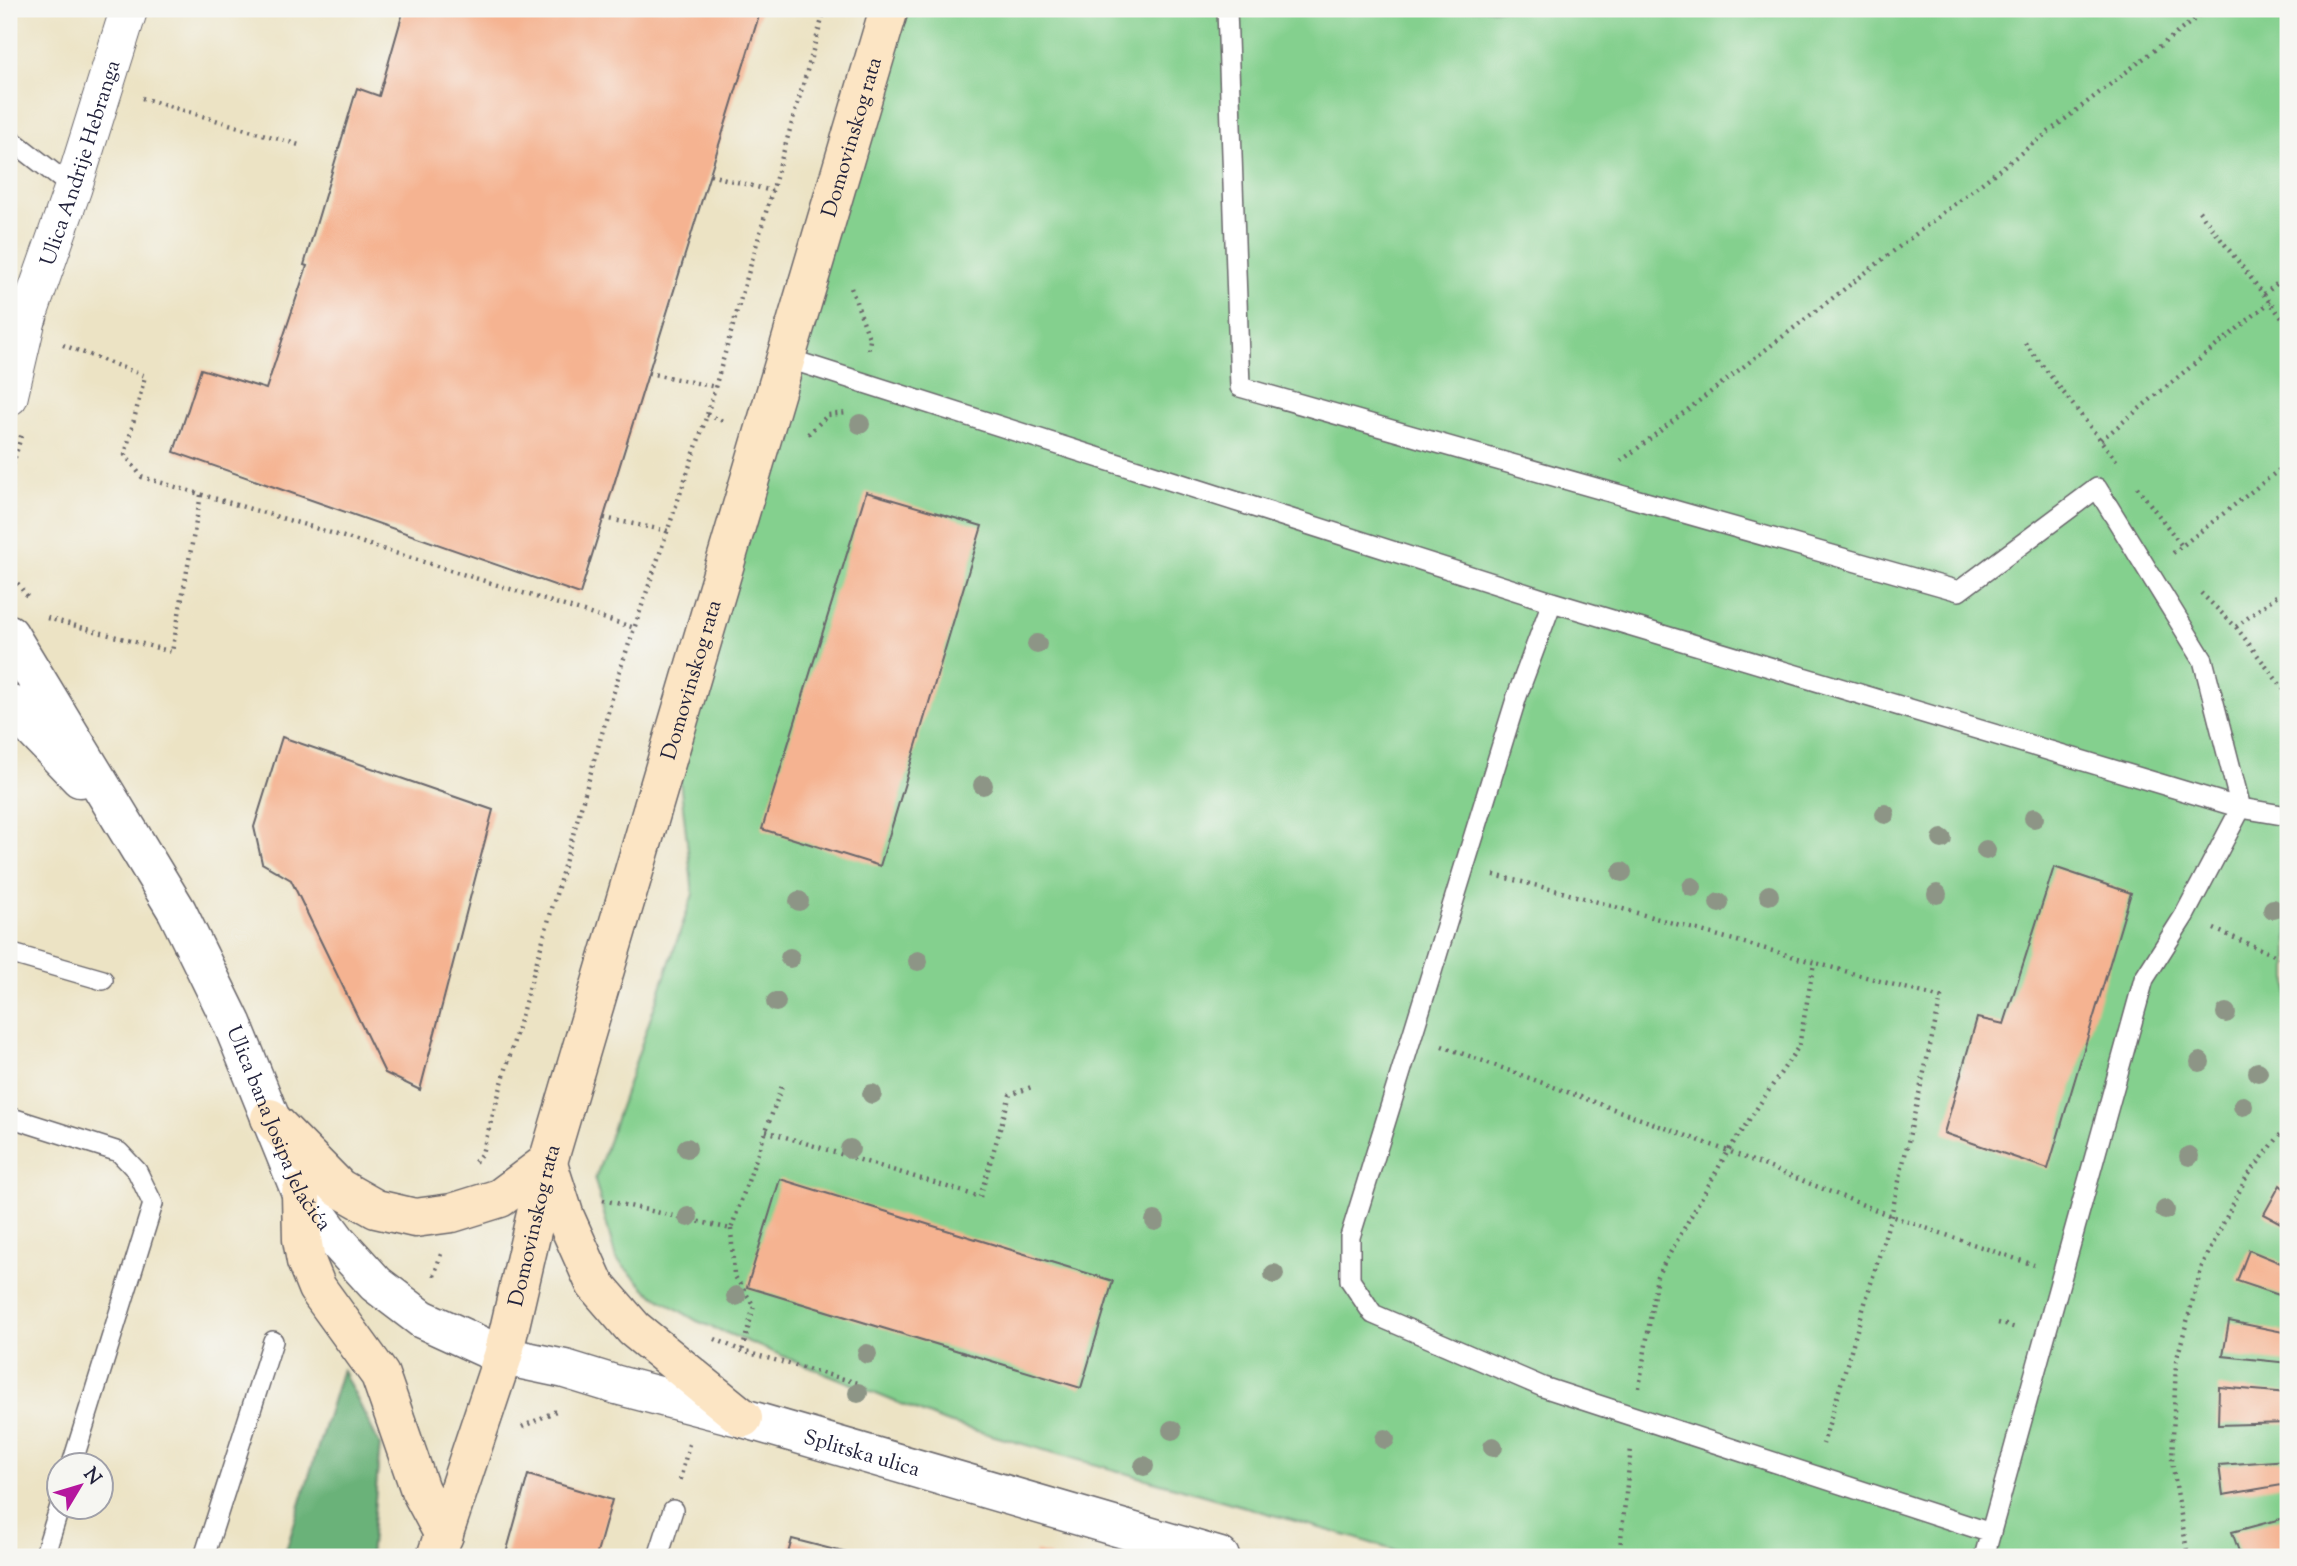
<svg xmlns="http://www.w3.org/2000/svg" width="2297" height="1566" viewBox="0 0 2297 1566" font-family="'Sorts Mill Goudy',serif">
<rect width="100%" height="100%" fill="#f6f6f2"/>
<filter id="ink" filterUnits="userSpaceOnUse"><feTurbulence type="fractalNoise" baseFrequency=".0143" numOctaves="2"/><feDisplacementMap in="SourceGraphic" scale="14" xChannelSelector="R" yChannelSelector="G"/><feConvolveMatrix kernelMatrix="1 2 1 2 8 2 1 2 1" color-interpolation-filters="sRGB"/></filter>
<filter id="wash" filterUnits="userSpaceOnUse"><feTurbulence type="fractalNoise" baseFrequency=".00686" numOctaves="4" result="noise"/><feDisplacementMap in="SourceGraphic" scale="28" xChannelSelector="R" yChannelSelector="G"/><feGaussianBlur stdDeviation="1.57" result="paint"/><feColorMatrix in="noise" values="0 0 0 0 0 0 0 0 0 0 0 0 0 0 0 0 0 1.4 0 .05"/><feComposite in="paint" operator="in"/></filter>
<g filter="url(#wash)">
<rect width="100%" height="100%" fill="#ece3c4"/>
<!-- green -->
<path fill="#84d08e" stroke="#537964" stroke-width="2" d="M889,9H2288V1557H1415L1355,1538L945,1422L697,1321L649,1292L616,1259L595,1180L693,894L675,737Z"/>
<!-- forest -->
<path fill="#6bb279" stroke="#466a5a" stroke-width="2" d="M342,1369L380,1445L370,1557H284Z"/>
<g id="blocks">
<!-- building -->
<path fill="#f5b391" d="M404,9H761L580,594L174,452L201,369L266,389L307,266L304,265L357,88L379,96Z
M866,492L982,526L880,866L762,829Z
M282,737L493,810L420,1090L385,1073L291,880L262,863L254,827Z
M2054,867L2131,893L2048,1169L1944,1133L1977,1018L2004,1024Z
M780,1179L1113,1281L1081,1388L747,1287Z
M2280,1185L2288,1192V1227L2264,1214Z
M2249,1250L2288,1266V1298L2237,1281Z
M2229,1321L2288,1333V1363L2223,1356Z
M2219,1387L2288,1393V1423L2218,1425Z
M2288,1460V1484L2223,1495L2219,1465Z
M528,1475L612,1500L596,1557H505Z
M2288,1517V1550L2269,1557H2241L2232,1532Z
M792,1539L859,1556V1557H787Z
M1035,1552L1051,1556V1557H1034Z"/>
</g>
</g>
<g filter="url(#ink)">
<use href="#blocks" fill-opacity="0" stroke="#69666b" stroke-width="2"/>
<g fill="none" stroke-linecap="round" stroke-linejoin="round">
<defs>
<path id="service" d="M1227,9L1240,387L1959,591L2097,488L2203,660L2241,808
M9,138L73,188
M786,358L1552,602L2241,808
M1552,602L1517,696L1350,1237V1280L1373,1314L1543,1387L1991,1533
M9,953L103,980
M9,1117L119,1152L137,1171L153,1204L72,1464
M44,1557L60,1506
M204,1557L273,1341
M658,1557L673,1510
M1984,1557L2144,979L2184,916L2241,808L2288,816"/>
<g id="minor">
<path id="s1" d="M9,397L28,316L73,188L129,9"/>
</g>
<g id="tertiary">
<path d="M9,336L28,316"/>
<path id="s2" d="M9,634L177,911L232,1023L301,1193L337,1241L376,1284L422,1319L503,1356L565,1369L617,1385L743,1418L1220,1557"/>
<path d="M9,704L80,778"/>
</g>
<g id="secondary">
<path d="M270,1118L339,1188L376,1209L415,1218L452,1213L500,1198L548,1162"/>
<path d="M548,1164L565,1217L595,1284L634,1329L743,1418"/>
<path d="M301,1193L302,1239L306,1261L317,1288L380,1375L420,1490L444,1535"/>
<path id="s3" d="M436,1557L503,1356L548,1162L889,9"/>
</g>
</defs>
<!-- service casing -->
<use href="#service" stroke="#69666b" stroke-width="22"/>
<!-- minor casing -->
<use href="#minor" stroke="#69666b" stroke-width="39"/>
<!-- tertiary casing -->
<use href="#tertiary" stroke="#69666b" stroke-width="41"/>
<!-- secondary casing -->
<use href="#secondary" stroke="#69666b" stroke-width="41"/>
<!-- path -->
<path stroke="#69666b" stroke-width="4.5" stroke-dasharray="2 5" stroke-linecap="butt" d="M142,98L299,145
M710,175L772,191
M2199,211L2288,326
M851,288L870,340L868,353
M2264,294L2288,275
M2025,343L2119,464
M63,345L145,376L125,455L142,477L312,527L635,628
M648,373L716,387
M707,415L726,422
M808,434L828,415L848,413
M2101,440L2270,302
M1621,461L2208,9
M9,478L22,433
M2137,487L2182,546
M604,518L668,531
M2173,553L2288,463
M9,572L27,596
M2201,593L2236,627L2288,587
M47,618L172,652L201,495
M2236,627L2288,695
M1494,875L1562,892L1941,998L1891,1216L1823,1444
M2214,929L2288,961
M1442,1046L1728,1151L1891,1216L2034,1265
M766,1131L980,1197L1010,1095L1034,1086
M475,1162L482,1153L621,667L707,415L825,9
M603,1200L731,1229L783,1083
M731,1229L734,1275L754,1306L742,1351
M434,1276L441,1254
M1998,1323L2017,1328
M715,1339L742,1351L858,1383
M1639,1388L1657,1276L1728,1151L1799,1046L1814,963
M522,1427L558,1410
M680,1480L689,1444
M1619,1557L1631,1448
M2188,1557L2172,1461L2176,1362L2202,1266L2246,1178L2288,1125"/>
<!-- service -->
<use href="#service" stroke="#fff" stroke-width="19"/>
<!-- minor -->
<use href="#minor" stroke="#fff" stroke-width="37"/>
<!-- tertiary -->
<use href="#tertiary" stroke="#fff" stroke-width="38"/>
<!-- secondary -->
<use href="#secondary" stroke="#fce5c4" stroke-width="38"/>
</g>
<!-- trees -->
<g fill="#8d9586">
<circle cx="860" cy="424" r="10"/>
<circle cx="1037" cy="644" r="10"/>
<circle cx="983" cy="785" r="10"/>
<circle cx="1885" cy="814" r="10"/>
<circle cx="2034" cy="818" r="10"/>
<circle cx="1942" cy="839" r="10"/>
<circle cx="1986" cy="850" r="10"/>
<circle cx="1622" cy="872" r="10"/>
<circle cx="1692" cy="887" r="10"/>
<circle cx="1937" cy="894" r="10"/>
<circle cx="1769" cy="895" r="10"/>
<circle cx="799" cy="901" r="10"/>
<circle cx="1719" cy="903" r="10"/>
<circle cx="2273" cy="909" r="10"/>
<circle cx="790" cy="958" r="10"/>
<circle cx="918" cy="961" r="10"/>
<circle cx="776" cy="1002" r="10"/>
<circle cx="2226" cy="1013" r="10"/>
<circle cx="2200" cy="1062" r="10"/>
<circle cx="2258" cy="1072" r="10"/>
<circle cx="872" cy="1094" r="10"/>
<circle cx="2243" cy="1106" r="10"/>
<circle cx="687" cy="1148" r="10"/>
<circle cx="850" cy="1149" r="10"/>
<circle cx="2189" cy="1156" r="10"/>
<circle cx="2165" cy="1210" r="10"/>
<circle cx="688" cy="1217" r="10"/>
<circle cx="1155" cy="1221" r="10"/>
<circle cx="1274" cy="1274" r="10"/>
<circle cx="736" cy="1296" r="10"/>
<circle cx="867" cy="1354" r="10"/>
<circle cx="858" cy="1393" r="10"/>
<circle cx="1172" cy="1430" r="10"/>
<circle cx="1385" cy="1439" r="10"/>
<circle cx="1493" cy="1447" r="10"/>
<circle cx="1144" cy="1466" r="10"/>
</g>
</g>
<g text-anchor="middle" stroke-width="7" stroke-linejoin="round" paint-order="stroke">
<!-- street labels -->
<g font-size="21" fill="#22223b" stroke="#f6f6f2">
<text dy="7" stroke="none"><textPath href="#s3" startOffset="1480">Domovinskog rata</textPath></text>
<text dy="7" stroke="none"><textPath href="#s1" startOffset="245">Ulica Andrije Hebranga</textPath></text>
<text dy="7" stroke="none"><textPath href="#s3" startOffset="914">Domovinskog rata</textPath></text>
<text dy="7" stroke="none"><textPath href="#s2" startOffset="564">Ulica bana Josipa Jelačića</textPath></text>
<text dy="7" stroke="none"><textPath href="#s3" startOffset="346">Domovinskog rata</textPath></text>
<text dy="7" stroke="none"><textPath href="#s2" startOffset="1269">Splitska ulica</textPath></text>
</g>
</g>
<!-- margin -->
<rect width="2297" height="1566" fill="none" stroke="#f6f6f2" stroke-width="35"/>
<!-- north arrow -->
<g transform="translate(80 1486) rotate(52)"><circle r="33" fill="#f6f6f2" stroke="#a1a1a9" stroke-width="2"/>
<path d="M0-5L12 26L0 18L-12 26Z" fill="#b5179e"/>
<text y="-10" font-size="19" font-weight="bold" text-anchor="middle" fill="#22223b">N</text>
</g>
</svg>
